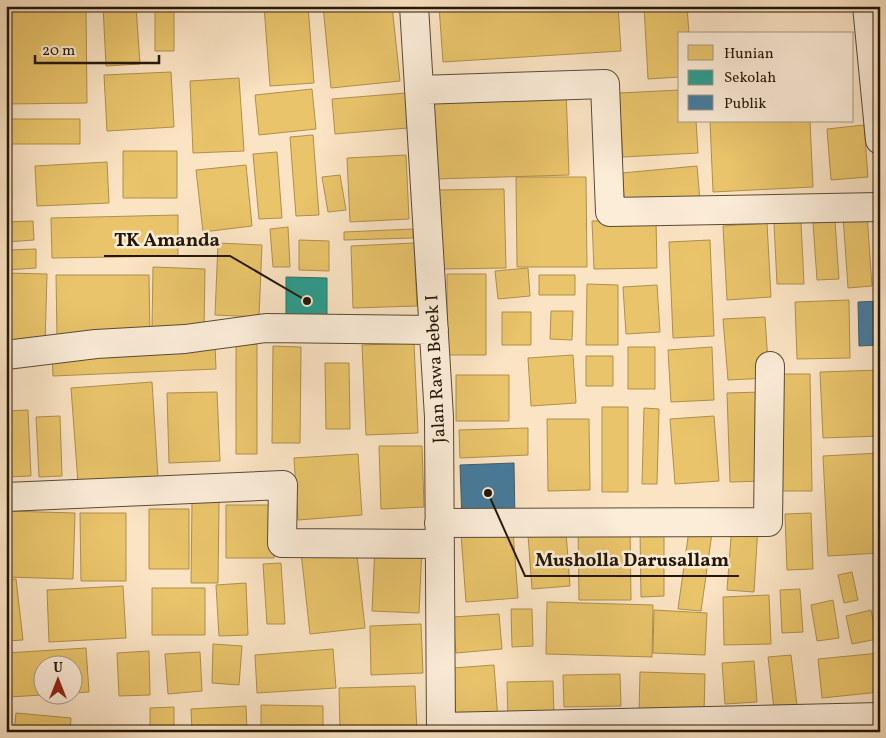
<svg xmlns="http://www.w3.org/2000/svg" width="886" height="738" viewBox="0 0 886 738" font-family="Vollkorn,serif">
<rect width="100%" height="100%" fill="#fbe4c4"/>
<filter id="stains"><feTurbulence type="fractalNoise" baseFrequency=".004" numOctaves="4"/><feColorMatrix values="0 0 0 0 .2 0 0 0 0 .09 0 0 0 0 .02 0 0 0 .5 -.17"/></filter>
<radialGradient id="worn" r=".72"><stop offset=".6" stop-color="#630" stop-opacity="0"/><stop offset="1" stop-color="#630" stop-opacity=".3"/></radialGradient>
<!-- homes -->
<path fill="#e9c46a" stroke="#ae904c" d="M6,6H86L87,103L6,104Z
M103,6H136L140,64L106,66Z
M155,6H174V51H155Z
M264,6H308L314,83L270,86Z
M323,6H392L400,81L331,88Z
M439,6H618L621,51L443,62Z
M644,6H687L689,34H680V77L648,79Z
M171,72L174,127L107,131L104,75Z
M239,78L244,151L193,153L190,81Z
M566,88L569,175L435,179L432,92Z
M312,89L316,129L259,135L255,95Z
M680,90V121H696L698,153L623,157L619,93Z
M406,93L408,128L335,134L332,99Z
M6,119H80V144H6Z
M710,121H810L813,187L713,192Z
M864,125L868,177L831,180L827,129Z
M313,135L319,215L296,216L290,137Z
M123,151H177V198H123Z
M277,152L282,218L259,219L253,154Z
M406,155L409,219L350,222L347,158Z
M107,162L109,203L37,206L35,166Z
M246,165L252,226L203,232L196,170Z
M697,166L700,201L625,207L622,173Z
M340,175L346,210L328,212L322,177Z
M516,177H586L587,267H517Z
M504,189L506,268L440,269L438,190Z
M867,214L872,286L848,288L843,216Z
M178,215V256L52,258L51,218Z
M656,219L657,268L594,269L592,221Z
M33,221L34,240L6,242V222Z
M835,221L839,279L817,280L813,223Z
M801,222L804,284H777L774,223Z
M767,223L771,297L727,300L723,226Z
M288,227L290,267H273L270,229Z
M413,229V238L344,240V232Z
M299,240L329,241V271L299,270Z
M710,240L714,336L673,338L669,242Z
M218,243L262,245L259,317L215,315Z
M414,243L417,306L353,308L351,246Z
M36,249V268L6,270V250Z
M153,267L205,269L204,330H152Z
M528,268L530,296L498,299L495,271Z
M6,273L47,274L45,344L6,343Z
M447,274H486V355H447Z
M56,275H149L150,338L57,339Z
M539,275H575V295H539Z
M587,284L618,285V345H586Z
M657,285L660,332L626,334L623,287Z
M849,300L850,358L797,359L795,302Z
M551,311H573L572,340L550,339Z
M502,312H531V345H502Z
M765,317L769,378L728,380L723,319Z
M414,343L418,433L366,435L362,345Z
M236,344H257V454H236Z
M215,345L216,369L53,376L52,352Z
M273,346L301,347L300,443H272Z
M628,347H655V389H628Z
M712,347L714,400L671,402L668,350Z
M573,355L576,403L531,406L528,358Z
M586,356H613V386H586Z
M6,360H8L10,385H6Z
M325,363H349L350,429H326Z
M880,370V436L823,438L820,372Z
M779,374H810L812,491H780Z
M456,375H509V421H456Z
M152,382L158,478L78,483L71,388Z
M217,392L220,461L169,463L167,393Z
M762,392L765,481L730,482L727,393Z
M602,407H628V492H602Z
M644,408L659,409L657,484H642Z
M28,410L31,476L6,477V411Z
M60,416L62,476L39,477L36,417Z
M714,416L719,481L675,484L670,419Z
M547,419H589L590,490L548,491Z
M528,428V455L460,458L459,430Z
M379,446H422L424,507L381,509Z
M880,453V553L828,556L823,456Z
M358,454L362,515L298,520L294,458Z
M192,502H219L218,583H191Z
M226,505H274V558H226Z
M149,509H189V569H149Z
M6,511L75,513L73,579L6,577Z
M80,513H126V581H81Z
M811,513L813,569L787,570L785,514Z
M630,525L631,600H579L578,526Z
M732,525L758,526L754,592L727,590Z
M664,530V596L641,597L640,531Z
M689,530L712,533L701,611L678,609Z
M513,531L518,598L466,602L461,534Z
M566,532L570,586L532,589L528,535Z
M375,545L422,547L419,613L372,611Z
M356,546L365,628L310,634L301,552Z
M281,563L285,624H267L263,564Z
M852,572L858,600L844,603L838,575Z
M16,579L23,640L6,641V580Z
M246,583L248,635L219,636L216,585Z
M123,586L126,638L49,642L47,590Z
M152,588H205V635H152Z
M800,589L803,632L782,633L780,590Z
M769,595L771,644L724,645L723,597Z
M833,600L839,638L817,641L811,605Z
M547,602L653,605L652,657L546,654Z
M511,609H532L533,646L512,647Z
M654,610L707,613L705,655L653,653Z
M871,610L877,639L852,644L846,616Z
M499,614L502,649L456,653L453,617Z
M421,624L423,673L371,675L370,626Z
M213,644L242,646L239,685L212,683Z
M86,648L89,692L72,693V666H42V695L9,697L6,653Z
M333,649L336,688L257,693L255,655Z
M149,651L150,695L119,696L117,653Z
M200,652L202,691L168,694L165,654Z
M880,653V692L822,698L818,659Z
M791,655L797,705L774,709L768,657Z
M754,661L757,702L725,704L722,663Z
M494,665L498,720L456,723L453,668Z
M640,672L705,674L704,715L639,714Z
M620,674L621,706L564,707L563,675Z
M553,681L554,717L508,718L507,682Z
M415,686L417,732H340L339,688Z
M261,705L323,706V732H261Z
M246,706L247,732H192L191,709Z
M174,707V732H150V708Z
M16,713L71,718L70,732H14Z
M79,729H133V732H79Z"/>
<!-- schools -->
<path fill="#2a9d8f" stroke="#287566" d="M286,277L327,278V326L286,325Z"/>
<!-- public -->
<path fill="#457b9d" stroke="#3b5d70" d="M880,301V345L859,346L858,302Z
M514,463L515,521L462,522L460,465Z"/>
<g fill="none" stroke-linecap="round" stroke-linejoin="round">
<defs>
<path id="minor" d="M414,6L439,417L441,732
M867,6L880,140
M419,90L605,84L610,212L880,207
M6,355L96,344L185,339L266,328L434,330
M6,497L283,485L282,543L440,544
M439,523L768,522L770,366
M441,727L880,717"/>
</defs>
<!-- minor casing -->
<use href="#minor" stroke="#594a36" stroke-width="30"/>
<!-- minor -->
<use href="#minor" stroke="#fcedd9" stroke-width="28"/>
</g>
<g text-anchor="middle" stroke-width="5" stroke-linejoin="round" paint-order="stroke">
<!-- street labels -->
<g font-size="18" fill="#231707" stroke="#fcedd9">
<text transform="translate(435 369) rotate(-93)" y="6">Jalan Rawa Bebek I</text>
</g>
</g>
<!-- callouts -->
<path fill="none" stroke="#231707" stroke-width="2" d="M307 301L230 256H104M488 493L525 576H739"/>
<g fill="#231707" stroke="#fcedd9" stroke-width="2">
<circle cx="307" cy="301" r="5"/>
<circle cx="488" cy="493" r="5"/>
</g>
<g font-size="19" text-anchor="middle" font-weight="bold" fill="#231707" stroke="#fcedd9" stroke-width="5" stroke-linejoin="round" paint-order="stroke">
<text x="167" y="246">TK Amanda</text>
<text x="632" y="566">Musholla Darusallam</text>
</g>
<!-- margin -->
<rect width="886" height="738" fill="none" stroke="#fbe4c4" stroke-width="25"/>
<rect x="8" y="8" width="871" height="723" fill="none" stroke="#231707" stroke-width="2.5"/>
<rect x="12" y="12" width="861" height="713" fill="none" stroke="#231707"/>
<!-- legend -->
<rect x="678" y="32" width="175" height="90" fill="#fcedd9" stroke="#a59785"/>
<rect x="688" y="45" width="25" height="15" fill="#e9c46a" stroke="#a59785"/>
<text x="724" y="58" font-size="15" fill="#231707">Hunian</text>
<rect x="688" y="70" width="25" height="15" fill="#2a9d8f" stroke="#a59785"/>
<text x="724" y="82" font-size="15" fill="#231707">Sekolah</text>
<rect x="688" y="95" width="25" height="15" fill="#457b9d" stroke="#a59785"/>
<text x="724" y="108" font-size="15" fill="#231707">Publik</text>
<!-- north arrow -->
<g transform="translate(58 680)"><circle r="24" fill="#fcedd9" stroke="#a59785"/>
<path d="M0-4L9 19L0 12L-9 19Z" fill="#8f2418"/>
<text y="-8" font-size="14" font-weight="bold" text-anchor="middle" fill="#231707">U</text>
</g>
<!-- scale -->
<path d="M35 55v8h124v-8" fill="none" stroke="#231707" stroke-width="2.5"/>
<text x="42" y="55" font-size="15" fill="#231707" stroke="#fcedd9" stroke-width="4" paint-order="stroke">20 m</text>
<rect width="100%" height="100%" filter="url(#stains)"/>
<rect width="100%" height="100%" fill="url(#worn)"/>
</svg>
